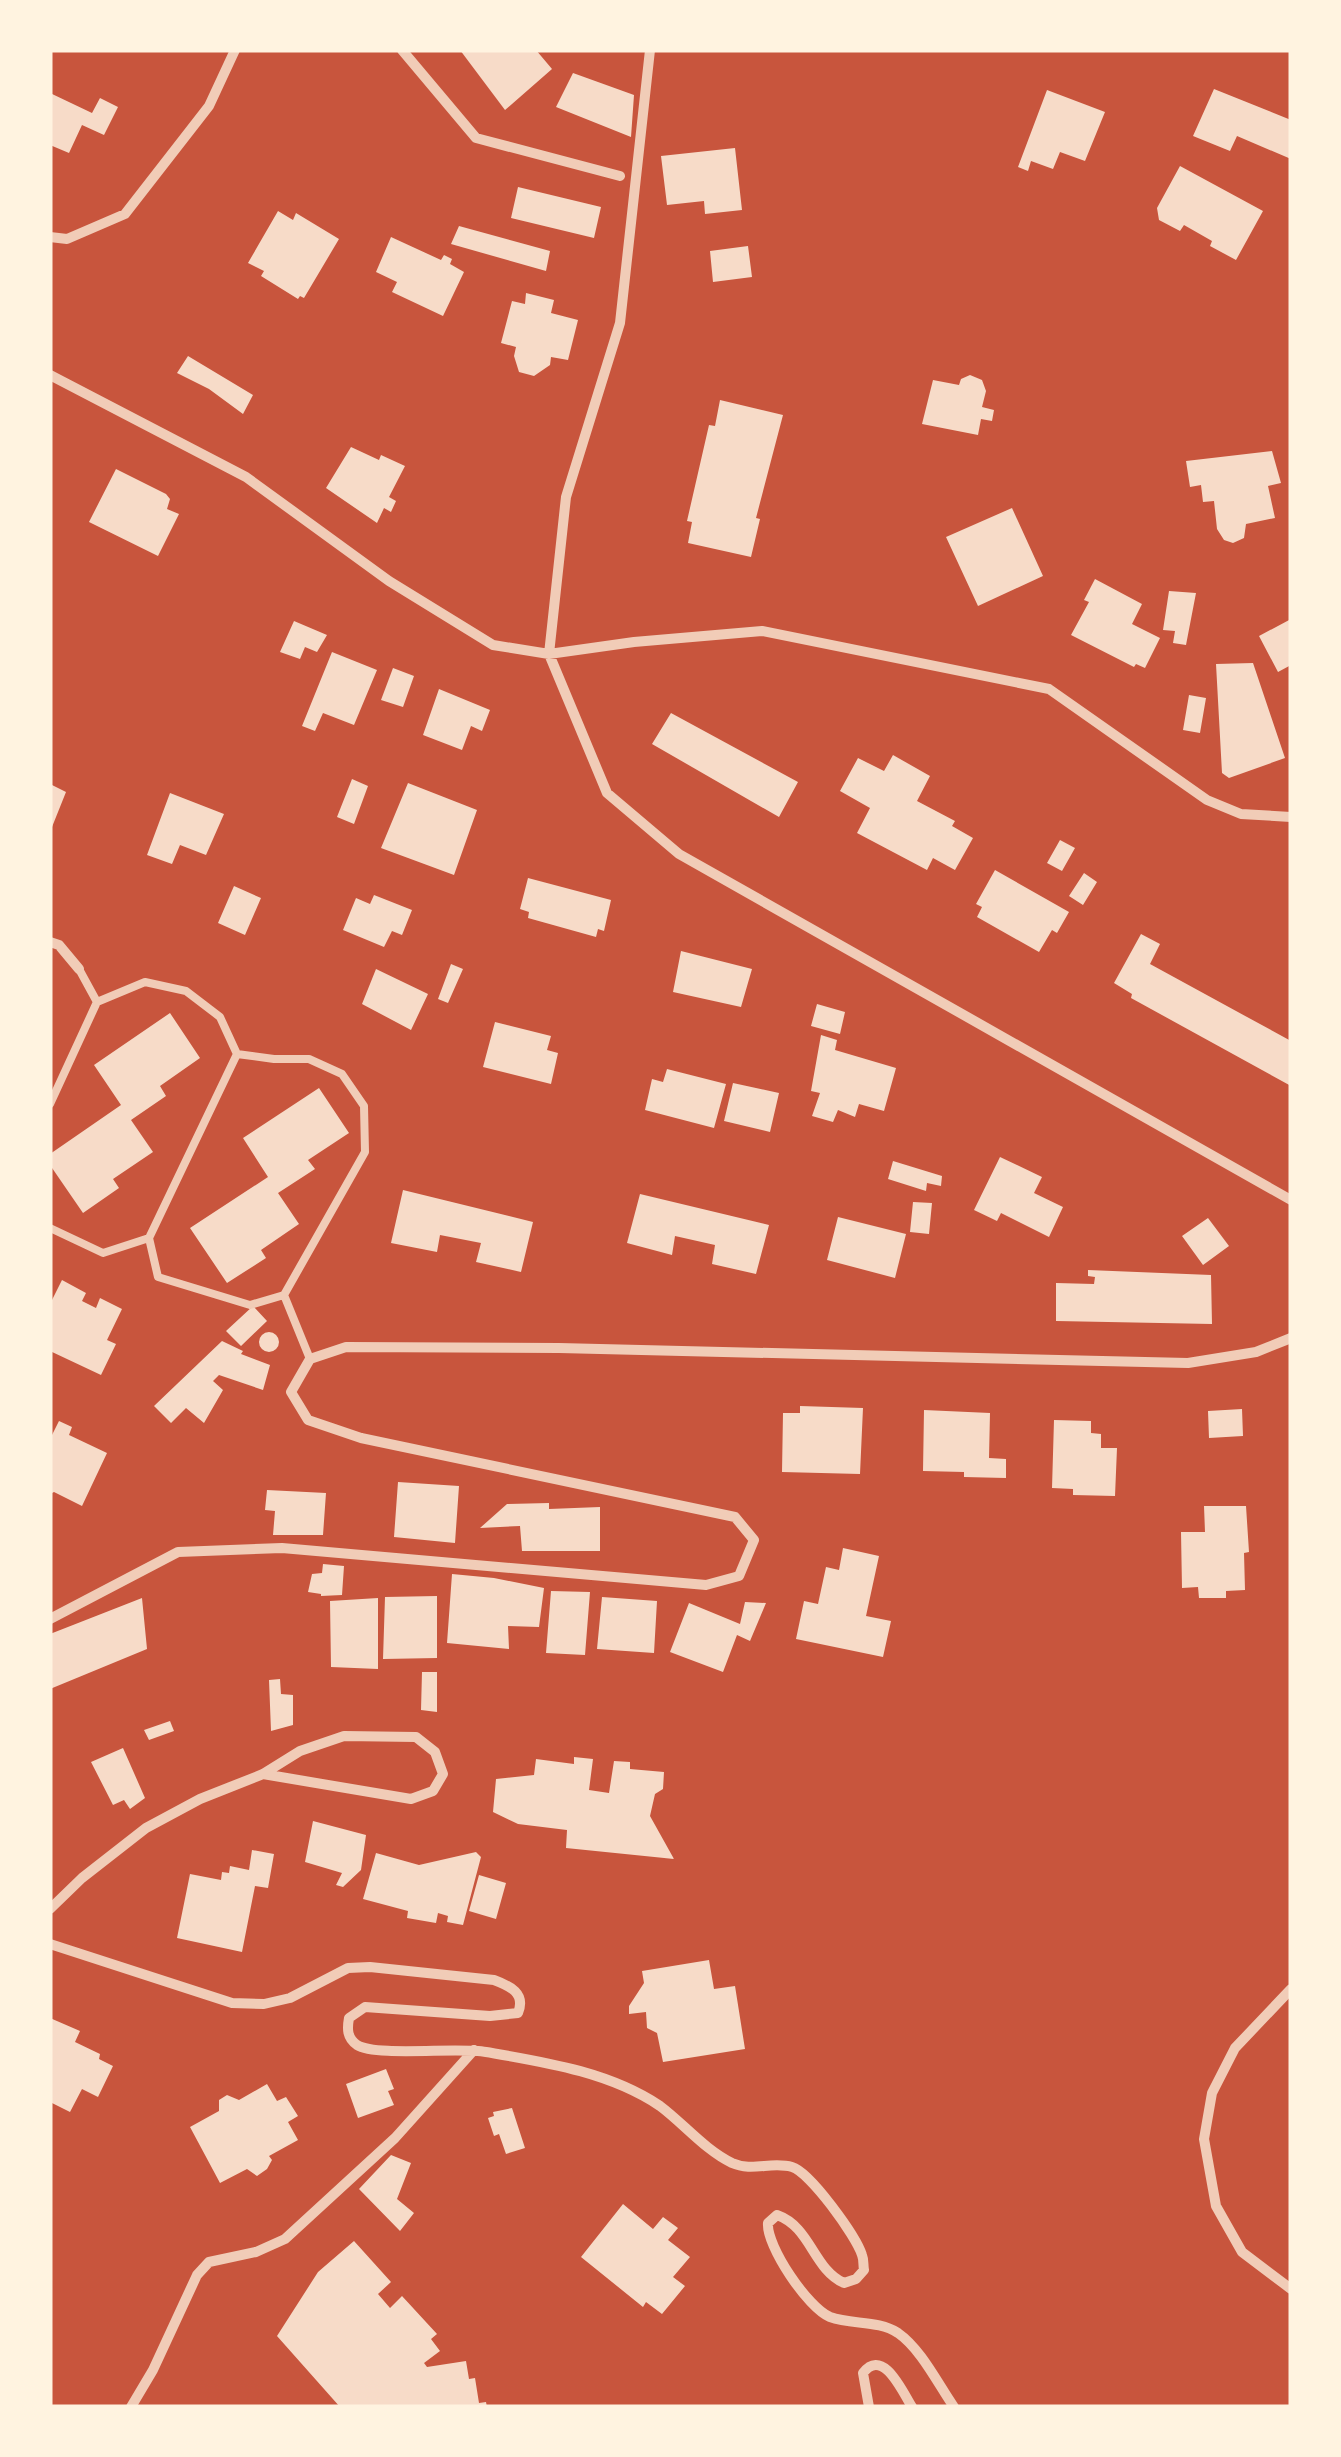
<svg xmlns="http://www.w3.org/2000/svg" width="1341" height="2457" viewBox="0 0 1341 2457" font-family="'PT Sans',sans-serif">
<rect width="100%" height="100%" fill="#c8553d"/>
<!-- building -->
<path fill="#f7dbc8" d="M460,50H536L552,69L505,110Z
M573,73L634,95L631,137L556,107Z
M1214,89L1291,120V159L1237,136L1230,151L1193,136Z
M1047,90L1105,112L1085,161L1060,152L1053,169L1031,161L1028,171L1018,167Z
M50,93L92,113L100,98L118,107L104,135L82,125L69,153L50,145Z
M735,148L742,210L705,214L704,201L667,205L661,156Z
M1180,166L1263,211L1236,260L1210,246L1212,241L1184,225L1180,231L1159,220L1157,208Z
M518,187L601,207L594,238L511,218Z
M278,211L293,220L296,213L339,239L304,298L300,296L298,299L261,276L264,271L248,263Z
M459,226L550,251L546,271L451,244Z
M391,237L441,260L444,255L452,259L450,264L464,272L443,316L392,292L397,282L376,272Z
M748,246L752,277L713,282L710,251Z
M526,293L554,300L551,313L578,320L568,360L551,357L550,365L534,376L519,372L514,356L516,347L501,343L512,301L525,304Z
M188,356L253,395L243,414L209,389L177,373Z
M970,375L982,380L986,391L982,407L994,410L992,421L981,419L978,435L922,424L933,380L959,385L961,379Z
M720,400L783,415L756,518L760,519L751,557L688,543L692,522L687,521L709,425L715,426Z
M351,447L379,460L381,455L405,466L389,497L396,501L391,512L384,508L377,523L326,488Z
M1272,451L1281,483L1268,486L1275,518L1246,524L1244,538L1233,543L1224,540L1217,529L1214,501L1203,502L1201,485L1190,487L1186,461Z
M116,469L166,494L170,499L167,509L179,514L158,556L89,522Z
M1012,508L1043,576L978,606L946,537Z
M1095,579L1142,604L1132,624L1160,638L1145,668L1136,664L1134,667L1071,635L1089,602L1084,600Z
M1169,591L1196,593L1186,645L1173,643L1175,631L1163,630Z
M1291,619V665L1278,672L1259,636Z
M294,621L327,635L317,652L305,647L300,659L280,652Z
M332,652L377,670L354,725L323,713L315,731L302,726Z
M1253,663L1285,758L1229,778L1222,773L1216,664Z
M393,668L414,676L403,707L381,700Z
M439,689L490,710L482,731L471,726L462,750L423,735Z
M1189,695L1206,698L1200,733L1183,730Z
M671,713L798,782L779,817L652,744Z
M893,755L930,776L917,801L955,821L952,826L973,838L955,870L933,858L927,870L857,833L870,808L840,791L858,758L884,771Z
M352,779L368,786L354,824L337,817Z
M408,783L477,810L454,875L381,848Z
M50,784L66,792L50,832Z
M170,793L224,814L206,855L180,845L172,864L147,855Z
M1060,840L1075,848L1062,871L1047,863Z
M995,870L1069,912L1057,933L1052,930L1039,952L977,917L982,907L976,904Z
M1084,873L1097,882L1083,905L1069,896Z
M528,878L611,900L604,931L598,929L596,937L528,918L529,912L520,909Z
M234,886L261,898L245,935L218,923Z
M374,895L412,910L402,935L392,931L384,947L343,930L356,898L370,904Z
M1141,934L1160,944L1150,964L1291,1041V1086L1131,998L1132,994L1114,983Z
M681,951L752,969L741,1007L673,992Z
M451,964L463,969L448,1003L438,999Z
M376,969L428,994L411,1030L362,1004Z
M817,1004L845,1012L840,1034L811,1026Z
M170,1013L200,1058L160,1086L166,1096L131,1120L153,1152L113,1179L119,1188L83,1213L50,1165V1154L121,1105L94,1065Z
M495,1022L551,1036L547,1050L558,1053L551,1084L483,1067Z
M821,1035L837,1040L835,1050L896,1068L884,1111L859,1104L855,1117L838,1110L833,1122L812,1116L820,1093L811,1091Z
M667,1069L726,1084L714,1128L645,1110L652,1079L663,1082Z
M733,1083L779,1093L770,1132L724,1121Z
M319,1088L349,1133L308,1160L315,1169L278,1193L299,1224L261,1250L266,1258L227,1283L190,1228L268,1177L243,1138Z
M1000,1157L1042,1177L1034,1193L1063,1207L1049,1237L1001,1213L997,1221L974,1210Z
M893,1161L942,1176L941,1186L927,1183L926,1191L888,1179Z
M403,1190L533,1222L521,1272L476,1262L481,1243L440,1235L437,1252L391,1243Z
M640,1194L769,1225L756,1274L712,1264L715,1245L675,1236L672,1255L627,1243Z
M913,1202L932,1203L929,1234L910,1232Z
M838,1217L906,1234L895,1278L827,1260Z
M1208,1218L1229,1246L1203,1265L1182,1236Z
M1088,1270L1211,1275L1212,1324L1056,1321V1283L1094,1284L1095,1277L1088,1276Z
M62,1280L86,1293L82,1301L96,1308L100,1298L122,1309L107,1340L116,1344L101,1375L50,1351V1304Z
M253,1306L267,1321L241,1346L226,1331Z
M259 1342a10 10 0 1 1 20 0a10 10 0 1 1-20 0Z
M222,1341L243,1351L241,1354L270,1365L263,1390L219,1375L213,1381L223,1390L204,1423L186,1408L171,1423L154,1406Z
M800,1406L863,1408L860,1474L782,1472L783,1413H800Z
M1242,1409L1243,1436L1209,1438L1208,1411Z
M924,1410L990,1413L989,1458L1006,1459V1478L964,1477V1472L923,1471Z
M1054,1420L1091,1421V1433L1101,1434V1448H1117L1115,1496L1073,1495V1489L1052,1488Z
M59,1421L72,1427L69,1435L107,1453L82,1506L54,1492L50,1494V1439Z
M398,1482L459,1486L455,1543L394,1537Z
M267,1490L326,1493L323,1535H273L275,1511L265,1510Z
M549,1503V1509L600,1507V1551H522L520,1526L480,1528L507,1504Z
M1204,1506H1246L1249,1552L1244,1553L1245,1590L1226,1591V1598H1199L1198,1587L1182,1588L1181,1532H1205Z
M843,1548L879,1556L866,1616L891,1621L883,1657L796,1639L804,1601L818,1604L826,1567L839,1570Z
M323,1564L344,1566L342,1595L321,1596V1594L308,1592L312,1574L322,1573Z
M452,1574L494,1578L544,1588L539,1627L508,1626L509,1649L447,1643Z
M551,1591L590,1592L585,1655L546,1653Z
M437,1596V1658L383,1659L385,1597Z
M602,1597L657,1601L654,1653L597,1649Z
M142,1598L147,1649L50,1689V1634Z
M378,1598V1669L331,1667L330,1601Z
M745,1602L766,1603L750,1641L737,1635L723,1672L670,1652L689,1603L740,1624Z
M422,1672H437V1712L421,1710Z
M280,1679L281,1694L293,1695V1725L271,1731L269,1680Z
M170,1721L174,1731L149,1740L144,1730Z
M123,1748L145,1798L130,1809L124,1800L113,1805L91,1762Z
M574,1757L593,1759L589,1790L609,1793L614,1761L630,1762V1769L664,1772L663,1789L655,1794L650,1816L674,1859L566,1848L567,1830L518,1824L493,1812L496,1779L534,1775L536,1759L574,1764Z
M313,1821L366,1835L361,1870L343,1887L336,1885L342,1873L305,1862Z
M252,1850L274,1854L268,1888L255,1886L242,1952L177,1938L190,1874L221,1880L222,1872L229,1873L230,1866L249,1870Z
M476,1852L481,1857L463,1925L447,1922L448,1916L438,1913L436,1923L407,1918L408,1911L363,1899L376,1853L419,1865Z
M479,1875L506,1883L496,1919L469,1911Z
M709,1960L714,1989L735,1986L745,2049L663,2062L657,2033L647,2028L646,2012L629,2014V2006L644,1983L642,1971Z
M50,2018L80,2031L75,2042L100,2054L99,2059L113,2066L98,2097L82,2089L70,2112L50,2102Z
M386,2069L394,2089L388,2091L394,2105L358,2118L346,2084Z
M267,2084L277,2101L286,2097L298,2116L288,2122L298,2140L269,2156L272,2160L267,2169L257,2176L247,2169L220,2183L190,2127L219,2111V2100L227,2095L239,2100Z
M512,2108L525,2148L506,2154L499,2134L494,2136L488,2118L494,2116L493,2112Z
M391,2155L411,2163L397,2199L414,2213L400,2231L359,2189Z
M623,2204L653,2229L663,2217L678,2228L668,2240L690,2257L673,2277L685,2286L662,2314L646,2302L643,2307L581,2257Z
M354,2241L391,2282L378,2294L390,2308L402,2296L437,2334L431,2339L440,2351L424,2363L427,2367L466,2361L469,2379L475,2378L479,2403L486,2402L487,2407H340L277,2336L318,2272Z"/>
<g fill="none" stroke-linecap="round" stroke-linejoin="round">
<!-- service -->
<path stroke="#f1ccb7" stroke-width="8" d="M79,969L97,1002
M50,1104L97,1002L145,982L186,991L220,1017L237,1054L149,1238L103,1253L50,1228
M149,1238L158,1277L250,1305L284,1295L365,1152L364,1106L342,1074L309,1059H274L237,1054
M284,1295L310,1359"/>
<!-- minor -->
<path stroke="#f1ccb7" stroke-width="10" d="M402,50L476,138L620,176
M650,50L620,323L566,497L549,654L607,793L679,854L1291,1200
M50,237L67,239L125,214L209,106L235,50
M50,375L246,477L389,581L493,645L549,654L634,642L762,631L1049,689L1207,800L1241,814L1291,817
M50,942L59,945L79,969
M50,1619L178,1552L282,1548L706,1585L739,1576L754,1540L735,1517L361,1438L308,1420L291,1392L310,1359L346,1347L559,1348L1188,1363L1256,1352L1291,1338
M50,1909L82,1878L146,1828L200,1799L263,1774L300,1751L344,1736L416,1737L435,1752L443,1774L433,1791L411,1799L263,1774
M50,1944L232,2003L264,2004L290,1998L348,1968L370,1967L494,1980C510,1986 526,1993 518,2013L490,2016L365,2007L349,2018C347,2029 347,2038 357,2045C376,2057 458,2047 486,2052C544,2062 610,2072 660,2106C684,2124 705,2150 732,2163C752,2172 772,2161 792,2167C810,2172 856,2236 862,2255C864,2260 863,2265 864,2270L856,2279L844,2283C813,2269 811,2227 777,2215L768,2223C766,2246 808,2308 830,2317C852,2325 878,2320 898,2333C921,2349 938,2384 954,2407
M1291,1989L1235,2048L1212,2093L1204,2139L1216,2206L1242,2252L1291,2289
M131,2407L153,2370L197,2275L209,2262L256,2252L285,2239L395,2138L474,2050
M869,2407L863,2373C883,2347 902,2391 912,2407"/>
</g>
<!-- border -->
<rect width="1341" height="2457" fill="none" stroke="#fff3e0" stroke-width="105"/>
</svg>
